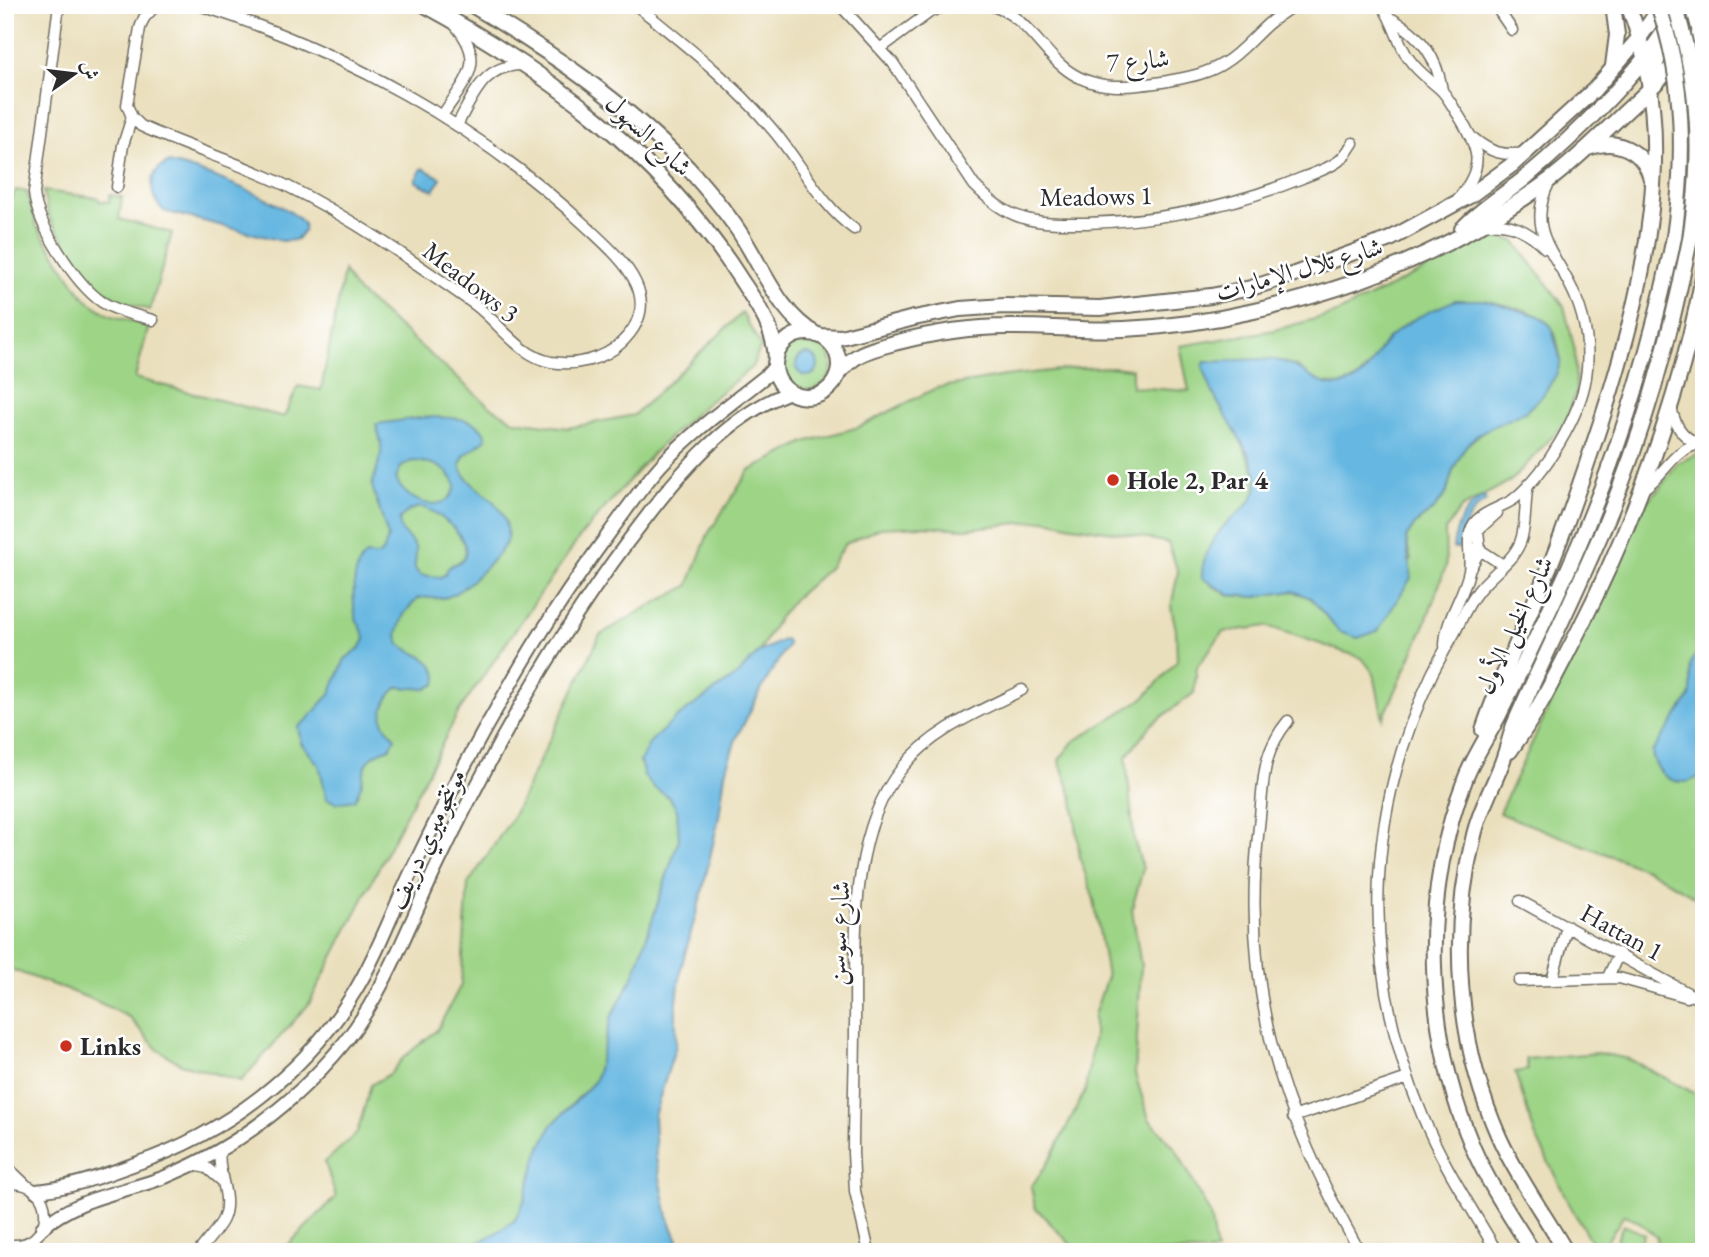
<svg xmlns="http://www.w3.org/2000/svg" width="1709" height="1257" viewBox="0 0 1709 1257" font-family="'EB Garamond',Amiri,serif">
<rect width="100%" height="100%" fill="#fff"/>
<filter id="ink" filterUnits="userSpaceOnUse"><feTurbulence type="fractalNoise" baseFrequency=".0143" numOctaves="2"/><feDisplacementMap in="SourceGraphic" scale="14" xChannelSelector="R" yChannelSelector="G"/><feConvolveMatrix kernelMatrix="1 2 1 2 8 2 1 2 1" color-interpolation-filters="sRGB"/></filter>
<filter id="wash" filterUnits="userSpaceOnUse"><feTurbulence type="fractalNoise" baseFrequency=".00686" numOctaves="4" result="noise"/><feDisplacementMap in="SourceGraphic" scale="28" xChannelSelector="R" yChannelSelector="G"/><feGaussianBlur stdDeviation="1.57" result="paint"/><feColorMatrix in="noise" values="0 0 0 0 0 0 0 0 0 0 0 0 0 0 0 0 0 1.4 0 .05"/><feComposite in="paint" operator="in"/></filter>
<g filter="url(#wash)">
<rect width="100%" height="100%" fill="#eadfbc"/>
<!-- green -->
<path fill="#9dd486" stroke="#648058" stroke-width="2" fill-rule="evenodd" d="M16,190L27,192L37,227L80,292L88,301L109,315L149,326L135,378L284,417L298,386L321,390L344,271L355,289L488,405L515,421L568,428L634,415L742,313L761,346L752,367L701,408L654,452L582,534L459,711L309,1004L241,1081L181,1064L157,1049L129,1017L94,1000L5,967V208Z
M43,191L99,198V201L109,202L110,195L122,197L119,219L172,233L150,310L123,302L101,289L89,277L52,223L48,214Z
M1493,236L1514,241L1564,306L1575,351L1576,393L1565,423L1512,480L1461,508L1445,531L1446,566L1422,632L1383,719L1374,674L1362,658L1267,626L1223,632L1197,667L1194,693L1152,724L1126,757L1134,840L1143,869L1132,909L1141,966L1135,1074L1149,1119L1176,1149L1210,1214L1216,1252H1071L1072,1246L1035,1207L1031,1187L1051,1158L1085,1091L1094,1036V1015L1107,977L1094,900L1080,858L1073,799L1059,760L1073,742L1145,697L1177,661L1176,630L1171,607L1178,572L1168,543L1133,535L1072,526L1047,520L965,529L924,526L880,528L845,544L829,568L794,599L778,619L759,652L737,675L676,718L640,761L644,775L653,787L670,798L677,810L679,839L634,975L611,1018L595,1081L552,1125L539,1151L524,1202L515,1220L493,1235L459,1252H281L336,1197L325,1162L357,1133L371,1085L391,1073L403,1058L437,1030L461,985L468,884L512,818L600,635L644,609L688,586L708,534L749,471L805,442L859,427L936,388L1005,376L1077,368L1112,367L1132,369V387L1189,391L1180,346L1275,330L1337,313ZM1456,300C1482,300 1532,305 1550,325C1557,333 1559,350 1561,361L1465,447L1453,470L1446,494L1433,510L1415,524L1406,538L1411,560L1392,606L1377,631L1339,632L1311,598L1293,591L1255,597L1230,595L1211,585L1225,526L1246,508L1255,494L1257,477L1205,362L1296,366L1317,382L1341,385L1356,380L1369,367L1387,340L1410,321Z
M782 365a25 25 0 1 1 50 0a25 25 0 1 1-50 0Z
M1704,451V902L1648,870L1499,813L1645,503L1659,489L1677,463Z
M1598,1053L1629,1059L1704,1098V1252H1651L1658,1238L1637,1220L1624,1215L1600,1252H1597L1568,1202L1535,1135L1515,1072L1528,1070L1526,1059Z
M1623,1225L1644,1234L1637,1252H1627L1614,1246Z"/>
<!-- water -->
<path fill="#66b7e1" stroke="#487186" stroke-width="2" fill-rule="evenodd" d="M168,163C192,166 287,203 301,221C305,225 304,225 304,231L296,240L282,241L164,211C149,198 146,172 168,163Z
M422,168L441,178L434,191L415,181Z
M1456,300H1484L1539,316L1551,326L1561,361L1556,375L1543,395L1525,412L1479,433L1465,447L1453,470L1446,494L1433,510L1415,524L1406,538L1411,578L1378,631L1358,638L1339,632L1311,598L1293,591L1255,597L1230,595L1202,578C1201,559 1212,539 1225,525C1239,511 1259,502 1257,478C1256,458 1225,418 1215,397C1210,388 1207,377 1203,367L1205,362C1228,362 1253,357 1275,360C1306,364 1319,397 1354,381C1370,373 1376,352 1387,340C1406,320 1432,310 1456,300Z
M796 365a11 11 0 1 1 22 0a11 11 0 1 1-22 0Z
M427,417C446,418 483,415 486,439L464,456L460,465C467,486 486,491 499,508C505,516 509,529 507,539C504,553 463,591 450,596C439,601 428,596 418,598L404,614L397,634L400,645C415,654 442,661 436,684L426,689L398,687C389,694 378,711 384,724C386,728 392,733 395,738L390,748C353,760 371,777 354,800L337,803L327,799L319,765L301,743L298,727L308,719L330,694L345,659L361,647L365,639C364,629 356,624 355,614C352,597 353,565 366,555L378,556L384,550L388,537L372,486L381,454V443L376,424ZM412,461C432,462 448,466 456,486C454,491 452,496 447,500C428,511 402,496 396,478L401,467ZM420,507C435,508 474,540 464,557C459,567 449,560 445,575L440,577L420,575L415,569C414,562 418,553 415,547C409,535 397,534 400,518L410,510Z
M1484,496L1486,501C1469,512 1462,528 1459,548H1453C1456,524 1464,509 1484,496Z
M785,639L788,644L762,688L736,739L725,773L719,817L702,893L681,968L676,1010V1045L654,1116L656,1158L668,1217L683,1252H459L493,1235L515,1220L524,1202L539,1151L552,1125L595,1081L611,1018L634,975L679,839L677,810L670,798L653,787L644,776L640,761L650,742L676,718L737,675L759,652Z
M1704,650V773C1682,792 1656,779 1652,752L1690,697C1696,676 1680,663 1704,650Z"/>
</g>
<g filter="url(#ink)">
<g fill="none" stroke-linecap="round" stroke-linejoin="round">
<defs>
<path id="minor" d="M59,5L34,193C37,225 76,284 102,302C118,312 136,315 153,320
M156,5L144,18L140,28L127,105L132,117L141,126C188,148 238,162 285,185C352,218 413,261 474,304C500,323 518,355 551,362C575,366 603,360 621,343C669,298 619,257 586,226C477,124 341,50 199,5
M636,5C684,44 732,81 772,129C800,161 819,204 854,229
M840,5L893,63L974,185C988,199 1003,212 1023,218C1043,224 1065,223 1087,223C1160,221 1233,206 1302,178C1314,173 1329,169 1340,160C1346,155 1349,149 1353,143
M989,5C1024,14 1036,44 1062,66C1093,93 1131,87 1168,81C1188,77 1207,74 1224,63C1241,53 1253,37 1268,24C1276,17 1285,11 1294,5
M1382,5C1394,22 1397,42 1409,59C1418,72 1429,79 1440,89C1448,96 1453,108 1459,116C1480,150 1485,167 1458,199
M1495,5L1512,30
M1392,19C1421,35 1437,57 1442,90
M881,48L930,12L948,5
M442,116C465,80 488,63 455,25
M457,125C474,95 483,64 524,65
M1473,138C1491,153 1503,156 1526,153
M117,187L123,145L132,117
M1484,225C1507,220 1530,231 1545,248
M1671,407C1675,425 1681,436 1698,444
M1643,489C1668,473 1671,448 1704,443
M1477,548L1503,565
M1471,567L1480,550L1478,530L1497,513
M1445,646C1445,619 1464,597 1469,571C1472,553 1463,535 1477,520C1487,510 1503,507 1514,499C1545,474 1580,416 1586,377C1590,351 1586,322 1576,298C1559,255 1523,232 1550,181
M1288,721C1260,755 1264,784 1259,826C1240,991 1280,1110 1360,1252
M1520,901L1704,1002
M1608,977L1619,953
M1552,980L1567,926
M1519,981L1619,978L1687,997
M1293,1117L1408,1078
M5,1165L25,1184
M193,1165L207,1168L221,1180
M5,1184C60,1175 57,1255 5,1244
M199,1252C206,1241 216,1232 222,1221C234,1198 216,1174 220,1151
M869,1252L855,1191L853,1153C853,1110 855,1067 855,1025C856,943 848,834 902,768C932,730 980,711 1022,690
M1497,1252C1471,1207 1443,1165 1423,1117C1361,969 1363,819 1432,674C1439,660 1447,646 1455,632C1462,618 1468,603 1478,591C1491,574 1512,562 1520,543C1527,526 1524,503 1528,485"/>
<path id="tertiary" d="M36,1191C70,1188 102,1176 135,1164C224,1134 306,1073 355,991C380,950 395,904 416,862C445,801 476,743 510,685C540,632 574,581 610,532C627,509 643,485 662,464C694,430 731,404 767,375L776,365
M42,1228C77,1197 123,1193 165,1177C236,1148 297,1101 345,1042C385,991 407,929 434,872C489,756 552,643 629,540C672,483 721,418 790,392"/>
<path id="secondary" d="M425,5C549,72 663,158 739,277C756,303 774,326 776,358
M472,5C549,51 626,103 688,168C706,188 723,208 738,230C762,265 778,314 817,335
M1693,5L1704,48
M1613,66L1617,35L1613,5
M1652,80C1657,50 1672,29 1691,5
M1588,148C1615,137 1644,150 1651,179
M1462,229C1480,209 1504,195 1525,178C1568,142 1659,56 1678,5
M775 365a32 32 0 1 1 64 0a32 32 0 1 1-64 0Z
M821,336L841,337L914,318L960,309L1004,306L1100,308L1211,296L1251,288L1289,276L1390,239L1471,195L1513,164L1594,90L1640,37L1662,5
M836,378C851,353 872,349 898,342C933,333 971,327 1007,327C1046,326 1085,331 1124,329C1167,327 1211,321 1254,311C1360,287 1464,244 1551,179C1576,160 1599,137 1622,115C1651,88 1683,60 1704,26
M1483,730C1502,673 1528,619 1551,563C1570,516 1586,467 1602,419C1644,288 1681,138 1628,5
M1510,751C1537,714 1557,673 1578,632C1636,518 1680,398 1704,272
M1533,1252C1512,1218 1489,1185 1473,1148C1424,1032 1420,895 1466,777C1475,755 1488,736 1499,715C1522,668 1545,620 1567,572C1615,464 1651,353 1674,237
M1566,1252C1544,1214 1517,1177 1499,1137C1457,1042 1449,936 1474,835C1480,809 1494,785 1503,760C1507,749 1510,737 1514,725C1544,657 1578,589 1607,520C1645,429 1671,335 1690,239"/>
</defs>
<!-- minor casing -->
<use href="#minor" stroke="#6e6a5e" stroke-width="13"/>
<!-- tertiary casing -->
<use href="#tertiary" stroke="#6e6a5e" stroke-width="16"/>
<!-- secondary casing -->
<use href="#secondary" stroke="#6e6a5e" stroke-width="18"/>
<!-- minor -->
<use href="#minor" stroke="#fff" stroke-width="10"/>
<!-- tertiary -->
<use href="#tertiary" stroke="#fff" stroke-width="12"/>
<!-- secondary -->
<use href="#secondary" stroke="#fff" stroke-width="14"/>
<defs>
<path id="secondary-bridge" d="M1658,5C1685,80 1685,159 1674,237
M1675,5C1700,88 1703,154 1690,239"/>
</defs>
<!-- secondary-bridge casing -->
<use href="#secondary-bridge" stroke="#6e6a5e" stroke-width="18" stroke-linecap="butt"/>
<!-- secondary-bridge -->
<use href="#secondary-bridge" stroke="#fff" stroke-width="14"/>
</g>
</g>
<!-- markers -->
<g fill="#c8321e" stroke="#fff" stroke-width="2.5">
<circle cx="1113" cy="480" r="7"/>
<circle cx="66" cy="1046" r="7"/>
</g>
<g text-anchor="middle" stroke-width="5" stroke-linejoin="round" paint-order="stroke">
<!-- street labels -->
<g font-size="26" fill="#2b2b2b" stroke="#fff">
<text transform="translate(1138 60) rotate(-4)" y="9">شارع 7</text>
<text transform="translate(649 135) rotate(43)" y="9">شارع السهول</text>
<text transform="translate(1096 196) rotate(-1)" y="9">Meadows 1</text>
<text transform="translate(1299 269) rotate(-16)" y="9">شارع تلال الإمارات</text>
<text transform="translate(471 282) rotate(38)" y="9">Meadows 3</text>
<text transform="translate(1514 625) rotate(-65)" y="9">شارع الخيل الأول</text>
<text transform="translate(426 839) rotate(-65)" y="9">مونتجوميري دريف</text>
<text transform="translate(1622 932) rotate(29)" y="9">Hattan 1</text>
<text transform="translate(838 933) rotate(-87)" y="9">شارع سوسن</text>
</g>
<!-- poi labels -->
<g font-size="26" font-weight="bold" fill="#2b2b2b" stroke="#fff" text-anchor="start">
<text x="1127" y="489">Hole 2, Par 4</text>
<text x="80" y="1055">Links</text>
</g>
</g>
<!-- margin -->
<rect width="1709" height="1257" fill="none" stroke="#fff" stroke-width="28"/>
<!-- north arrow -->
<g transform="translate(74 74) rotate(76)" stroke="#ffffff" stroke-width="5" paint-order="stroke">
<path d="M0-5L12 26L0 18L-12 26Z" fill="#2b2b2b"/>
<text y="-10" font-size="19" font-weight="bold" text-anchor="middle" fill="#2b2b2b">ش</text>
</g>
</svg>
